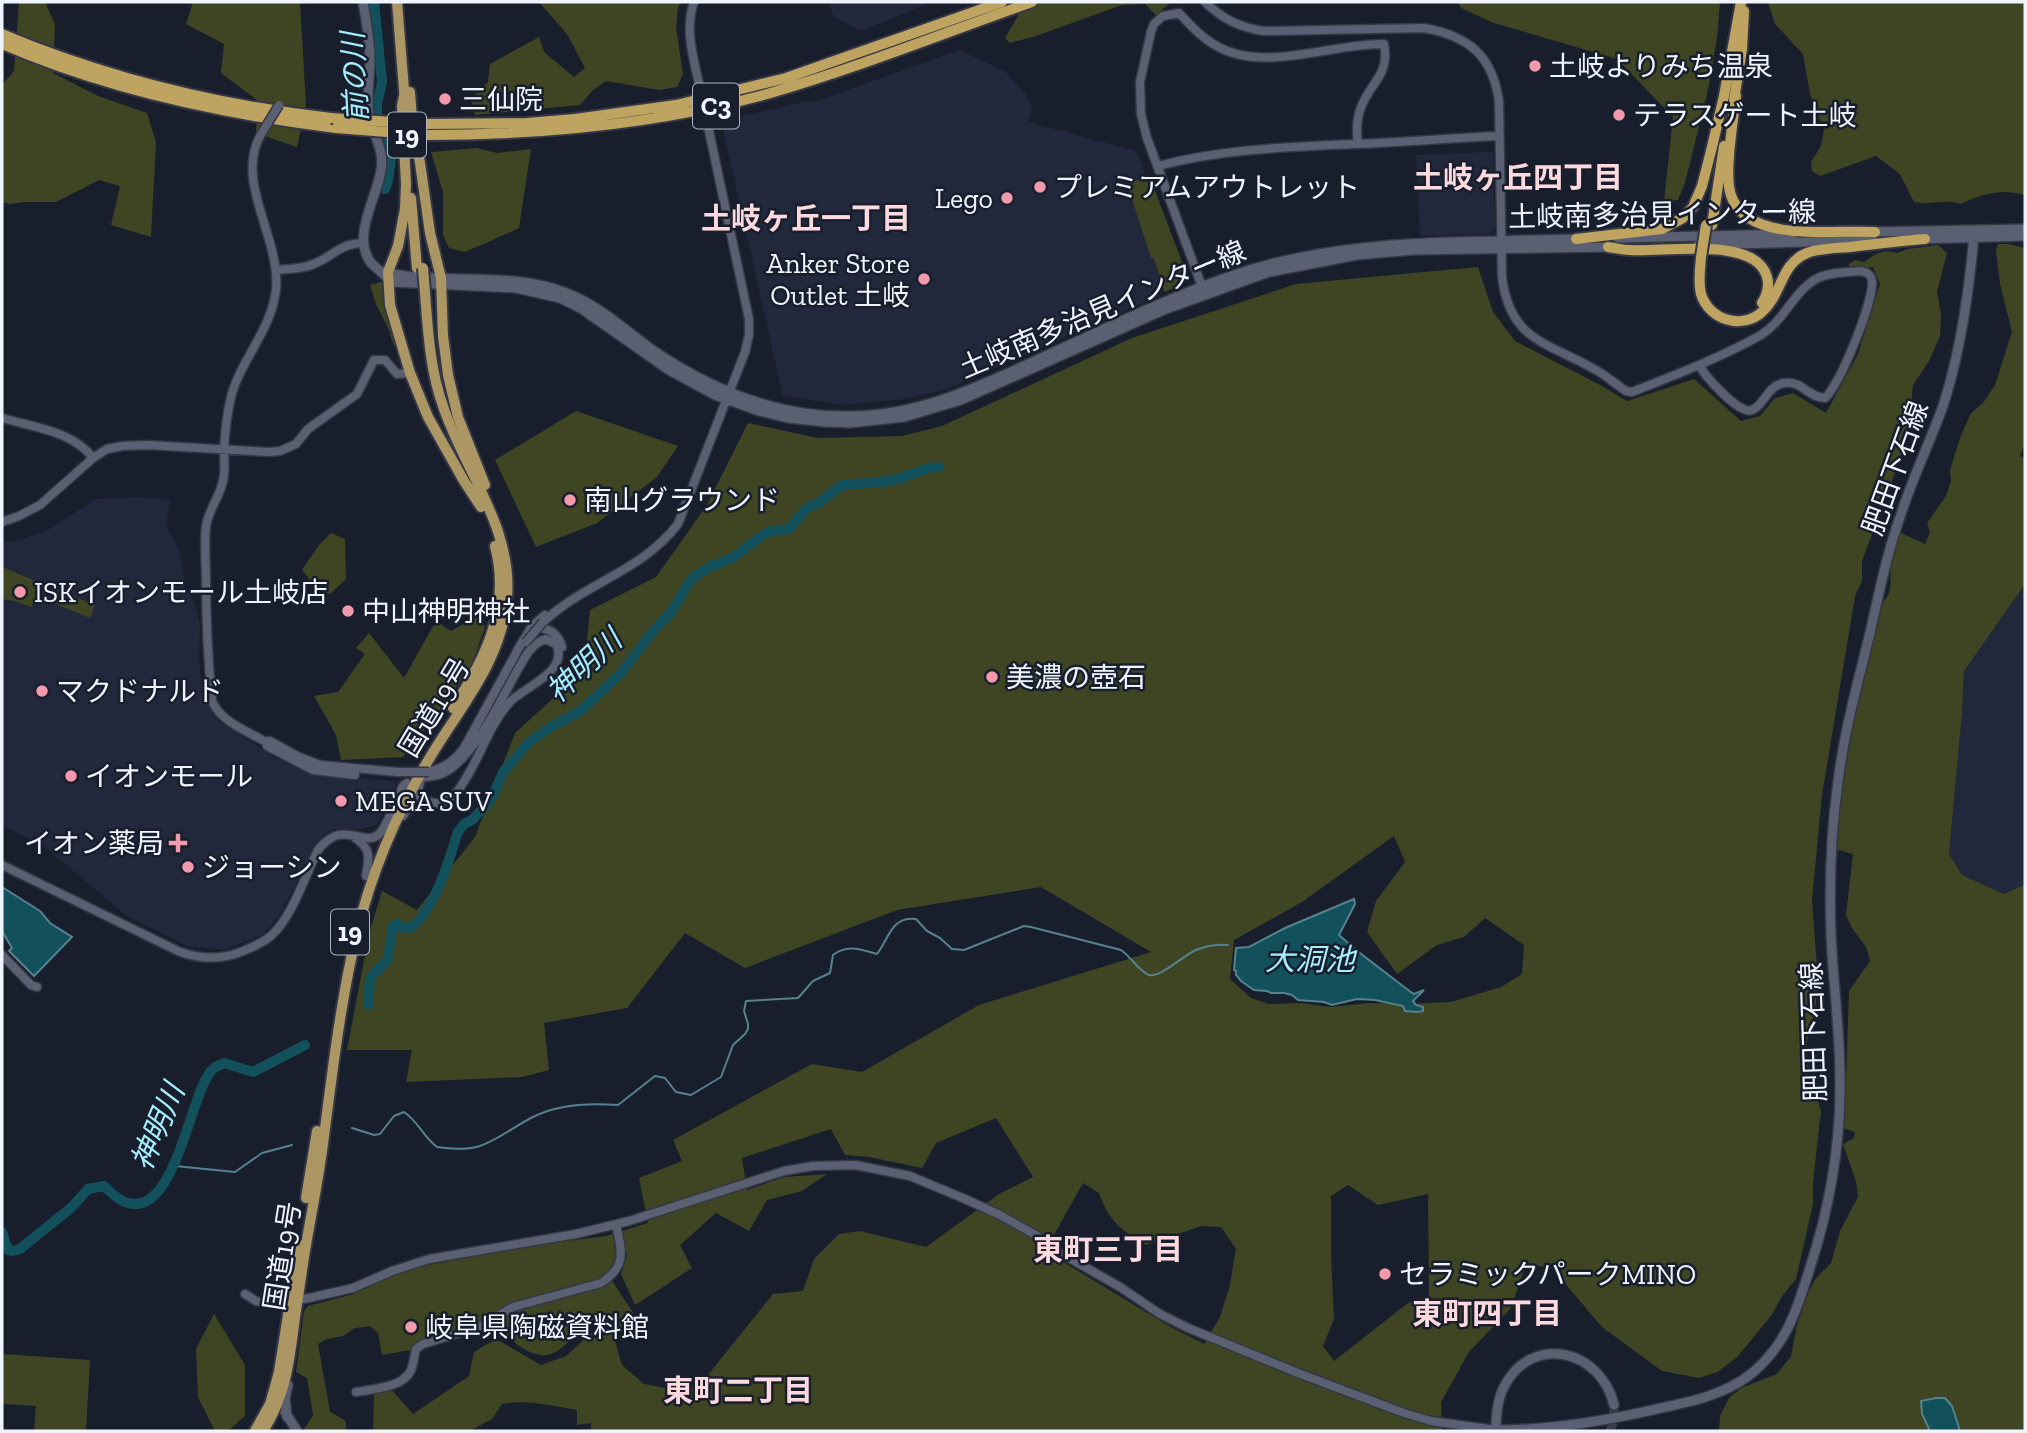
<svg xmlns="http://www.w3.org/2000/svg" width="2027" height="1433" viewBox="0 0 2027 1433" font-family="'Zilla Slab','Noto Sans JP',serif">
<rect width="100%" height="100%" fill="#191e2d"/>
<!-- built -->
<path fill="#21283c" d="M828,2H932L861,31L834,17Z
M959,50L1005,71L1026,95L1032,107L1028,122L1136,151L1148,181L1143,178L1128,184L1151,258L1154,257L1163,294L948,389L905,399L842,405L783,396L721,121L803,102L820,100Z
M1493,152L1495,226L1489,234L1420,236L1416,155Z
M138,497L170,500L166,525L180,552L185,586L192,595L200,624L199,660L203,693L219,721L274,757L299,769L326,776L397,781L378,824L363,829H335L323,836L315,847L279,916L263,934L224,950L187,946L127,916L44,846L2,825V543L25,538L48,530L96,499Z
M2025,584V884L2004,894L1962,875L1949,854L1962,713L1964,670Z"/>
<!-- green -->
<path fill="#3f4522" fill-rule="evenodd" d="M19,2H45L55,24L53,73L98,96L147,113L156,142L151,237L111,225L120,186L99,180L56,202H24L9,204L2,202V85L14,71Z
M193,2H300L306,105L297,147L256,133L257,100L221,73L224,44L186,24Z
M539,2H681L678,8L676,28L683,74L677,87L659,90L606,81L592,91L580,105L475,115L471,99L488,82L490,64L539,37L544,52L574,77L585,68L567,34Z
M1014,2H1171L1156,15L1145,4L1122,5L1036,36L1010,43L1005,38L1018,16Z
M1458,2H1720L1717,38L1708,90L1685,183L1678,200L1664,202L1673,117L1617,59L1494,23L1461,8Z
M1768,2H2025V195C2001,188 1982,194 1960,204C1945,198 1930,206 1914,202L1900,174L1876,156L1820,176L1812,171L1811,162L1821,146L1824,130L1810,94L1803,54L1775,24Z
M477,148L497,153L531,149L519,228L484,244L464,252L449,248L443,235V192L431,152Z
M1143,178L1152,183L1187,275L1183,285L1164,292L1154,258H1151L1127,184Z
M1998,244H2008L2025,248V444L2020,456L2025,458V584L1964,671L1962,713L1949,854L1962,875L2004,894L2025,884V1431H1960L1959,1424L1922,1414L1930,1431H1719L1720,1416L1729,1398L1741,1388L1777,1374L1791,1356L1797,1325L1809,1291L1816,1278L1831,1263L1840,1231L1858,1197L1856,1181L1843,1144L1854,1138L1855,1132L1842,1128L1846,1083L1849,991L1870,961L1866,947L1852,928L1846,915L1853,854L1835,849C1842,767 1861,686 1879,606C1898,591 1887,574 1891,553C1892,546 1895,538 1897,531L1925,544L1930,532L1927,523L1946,496L1951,481L1950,470L1960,438L1971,413L1983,403L1995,385L2012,332L2000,284L1996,250Z
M1938,245L1947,253L1937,292L1941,314L1940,336L1929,361L1913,385L1908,438L1862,561V581L1855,596L1822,795L1812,900L1818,981L1815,1012L1808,1033L1806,1059L1821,1111L1813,1182V1204L1796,1279L1783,1295L1771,1316L1738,1356L1718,1372L1699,1378L1662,1371L1602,1327L1552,1268L1526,1264L1511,1308L1469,1352L1441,1402L1442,1431H591V1423L577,1425V1410C553,1406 526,1399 502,1404L492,1419L470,1431H373L374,1393L391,1389L413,1414L469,1376L474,1352L496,1339L541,1365L566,1356L591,1333L613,1334L622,1365L644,1384L681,1391L703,1381L773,1294L803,1291L814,1259L839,1234L860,1231L926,1247L999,1194L1033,1177L996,1118L936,1143L922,1168L869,1157L845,1155L831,1129L742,1158L747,1190L784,1177L827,1174L802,1191L767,1200L749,1231L716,1213L680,1245L692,1268L635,1305L621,1274L627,1256L624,1237L614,1240L616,1258L607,1273L639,1322L622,1336C618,1328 614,1324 606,1322C583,1316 571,1347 551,1354C530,1361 504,1335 493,1319L416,1349L382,1355L378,1333L370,1326L355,1328L343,1336L327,1339L318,1344L330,1412L346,1421V1431H303L313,1415L307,1378L296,1372L304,1311L308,1306L350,1295L400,1273L428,1265L543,1244L606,1236L648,1223L639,1178L682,1161L673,1140L812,1064L862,1072L979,1005L1151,952L1041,887L897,910L745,968L685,933L627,1008L544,1023L549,1070L522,1077L406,1082L412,1050H347L369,934L382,891L417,910L475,837L515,733L584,670L590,610L656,577L707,505L748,423L818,438L902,436L942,426L1132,338L1296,284L1478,267L1493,312L1515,341L1600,385L1627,401L1694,379L1741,421L1760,416L1775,398L1793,393L1826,413L1858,354L1880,284L1873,267L1849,269V264L1855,260L1864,262L1876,254L1886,251L1897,253L1908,249ZM1394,836L1405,862L1376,901L1367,932L1397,974L1437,945L1464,937L1485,918L1524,945L1522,974L1501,987L1451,1002L1407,1004L1368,1003L1331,1007L1301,1003L1269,1004L1251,998L1230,979L1234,940L1302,902ZM1083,1183L1099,1193C1109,1222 1121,1229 1146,1245L1201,1226L1221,1227L1236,1249L1230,1285L1220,1317L1204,1344L1169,1326L1045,1251ZM1348,1185L1378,1205L1428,1194L1429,1297L1408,1303L1334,1361L1323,1346L1334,1319L1331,1254V1196Z
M381,282L384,287L387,314L401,354C396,349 390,340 390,332L376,304L370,285Z
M576,411L678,446L657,477L597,523L536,547L495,460Z
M331,533L345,539L346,579L330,594L317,589L302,570L319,545Z
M2,567L43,584L31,607L15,601L2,599Z
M58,590L95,605L90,618L53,603Z
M478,616L485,627L471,667L440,710L403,757L341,760L336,735L314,696L338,692L365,654L356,648L369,633L404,678L436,621L451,631Z
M214,1314L245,1365V1416L228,1431H215L198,1397L196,1349Z
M2,1354L90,1360L86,1431H34L36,1406L2,1404Z"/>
<!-- water -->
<path fill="#12515c" stroke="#55828d" stroke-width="2" d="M2,887L40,911L50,923L72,937L34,976L9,951L12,948L2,931Z
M1354,899L1355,904L1339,935L1356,950L1412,993L1414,994L1424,990L1413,1001L1416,1005L1423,1007V1011L1418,1012L1405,1011L1403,1006L1375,1000L1357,999L1332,1005L1324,1002L1298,1000L1292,995L1284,993H1271L1267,991L1254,990L1241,981L1236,975V971L1234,970L1236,948L1249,947L1285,928Z
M1936,1398H1945L1952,1406L1960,1431H1930L1922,1414L1921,1401Z"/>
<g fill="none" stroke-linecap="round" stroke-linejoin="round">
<!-- stream -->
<path stroke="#55828d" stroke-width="2" d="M352,1128L374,1135L380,1134L394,1116L404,1112C418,1121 424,1138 437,1147C449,1149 469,1150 480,1146C499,1139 515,1126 533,1117C558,1104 590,1103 618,1105L655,1076L665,1078L676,1092L691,1095L721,1077L733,1045L745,1034L748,1029V1024L744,1011L746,1001L798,998L813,981L830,973L833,955C847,944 861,949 877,954C889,939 891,916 916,919L927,931L940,938L952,949L964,950L1024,926L1031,927L1121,950C1130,956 1141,973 1149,975C1160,978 1184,955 1196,950C1206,946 1218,944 1228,945
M175,1166L235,1172L262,1153L292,1145"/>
<!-- river -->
<path stroke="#12515c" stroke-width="10" d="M374,2L382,82L377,104V118L389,146L391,159L388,180L385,189
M368,1005L370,978L387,960L393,926L396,924L404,928L413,927C439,898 446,868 458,832L464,824L472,820L491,800L503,772L529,742L552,726L579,712L621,673L653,631L672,611L691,579L709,567L732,558L764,534L772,531L789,529L807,508L818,503L842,485L881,482L898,479L928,468L939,467
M2,1232L8,1250L13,1251L20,1249L72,1207L88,1189L104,1186C110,1192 117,1199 125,1202C175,1221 189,1097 211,1071C214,1067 219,1065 224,1063L253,1072L305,1045"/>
<!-- secondary-tunnel -->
<path stroke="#393e4c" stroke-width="9" stroke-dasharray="9 4.5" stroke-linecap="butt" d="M1610,1431L1613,1423L1614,1405"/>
<defs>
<path id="tertiary" d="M694,2C684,30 694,60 700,88
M1205,2C1222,19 1240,28 1264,31L1424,28C1469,36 1493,56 1499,102L1502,277C1510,341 1547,342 1594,369C1606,375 1615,384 1626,391L1632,392C1675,375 1720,358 1761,335C1785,320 1794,290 1818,278C1831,272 1847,272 1861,271C1867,272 1871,274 1872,281C1874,301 1840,385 1825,398C1809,398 1801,380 1785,383C1767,385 1765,405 1752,410C1739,415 1705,376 1699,365
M260,136C235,184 281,238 276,290C271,331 241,359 231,397C227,414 225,432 224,450C224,458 225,468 224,476C222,494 209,508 206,526C204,543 206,562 206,579C206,620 208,660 212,701C221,722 247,731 266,742L270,741L299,757L320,765L398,772
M1158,166C1222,149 1289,147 1355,144C1404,142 1452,138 1500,136
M276,270C289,269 304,269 316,263C337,254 338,244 364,243
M1204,292L1147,138L1141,114L1140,82L1151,32L1154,24L1163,16L1179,13C1190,25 1201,37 1215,45C1263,74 1332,43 1384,44C1390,74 1372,81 1362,105C1356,118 1356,130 1358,144
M2,418C32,427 73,431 93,458
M2,522L19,516L40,505L93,458L107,449L122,446L148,445L269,452L280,451L296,444L308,429L357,394L374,360H385L397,374L410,373
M543,622C586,582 641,572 678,524L745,352L749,335V319L709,131
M542,628C552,630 559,636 562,647
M266,742L267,746L313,770L355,775
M429,772C446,767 454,761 464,748L521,644L532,626L545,615
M421,779L417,794C433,807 442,806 456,793C478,766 486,729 509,703C523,687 570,672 556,644L545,639C531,644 524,659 517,671C502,698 471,763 441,774C437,776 431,776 426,777
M403,816C409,805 414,801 426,804
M355,838C372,849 369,858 366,876
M2,865L180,952C200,959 218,960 238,953C250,948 262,944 272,935C293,915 305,876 318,850C344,816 366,851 381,832C388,823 397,798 403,786L407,783
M2,955L31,985L37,987
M245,1294L256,1301L267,1304L309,1298L353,1288L392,1271L429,1259L576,1234L629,1221L784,1171L813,1166L855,1165L910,1176L965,1199L1000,1215L1039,1237L1055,1250L1120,1287L1160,1314L1188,1328L1298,1373L1404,1413L1431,1421L1496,1430
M356,1392C372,1389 401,1388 410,1372C414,1365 414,1356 416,1349L423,1344L479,1327L513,1307L601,1283C627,1266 622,1251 616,1225"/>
<path id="secondary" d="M363,2C366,21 370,40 370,60C370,78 366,96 369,114C372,133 385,150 381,170C377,198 351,236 371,263L392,282L516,288L560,298L582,309L669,370L715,395L759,411L788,418L825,422L850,423L904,417L961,400L1166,309L1269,272L1357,255L1413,250L1614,247
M1870,232L2025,229
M1618,238L1793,234
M1919,239L2025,236
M1698,245L1873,240
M385,271C401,277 418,277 435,278C475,280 517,277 555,289C593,300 620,326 651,349C711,390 778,418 852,416C920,415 978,387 1039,359C1102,330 1165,299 1231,276C1317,246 1410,242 1500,241C1528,240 1555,239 1583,239
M1614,1405C1601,1349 1531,1333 1504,1387C1497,1400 1496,1415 1496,1430C1552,1430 1606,1421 1661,1408C1684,1403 1709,1398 1730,1387C1747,1379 1762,1366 1774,1350C1792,1327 1800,1299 1809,1271C1829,1210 1841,1144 1840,1079C1840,1030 1833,982 1831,934C1829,883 1831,832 1838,782C1844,732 1858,682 1870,633C1879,593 1887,553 1901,514C1913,477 1930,442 1943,406C1961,351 1969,292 1974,235
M285,1412L297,1431
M287,1417L285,1398L288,1385"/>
<path id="trunk" d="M397,2L405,102
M410,92L413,132
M404,96L402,106L406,184L405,209L398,246L388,272L390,305L410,373L428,417L464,481L481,507
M413,127L417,142L430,233L441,278L443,336L448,375L458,417L485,485
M411,198L417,268
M453,708C486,658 511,607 495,546
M306,1198L317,1131
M255,1431L270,1404L279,1372L299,1245
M263,1431C286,1396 290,1358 295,1317C298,1297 301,1277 304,1257C310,1220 318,1182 323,1144C332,1075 340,1005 356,936C371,874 396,814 429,759C460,707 502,661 507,598C513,527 464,470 443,406C430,370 428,331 425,293"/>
<path id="motorway" d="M2,34C107,78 217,105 331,118
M2,44C108,90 221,114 336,128
M1736,96C1733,122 1726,162 1729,187C1738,246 1832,229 1875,232
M1734,100L1742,49L1744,11
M423,124L527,123L575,119L676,105L786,78L1002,2
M425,135C540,135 655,125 767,94C857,68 944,33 1032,2
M1712,225L1724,146
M1576,239L1662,229L1683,218L1693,207L1702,186L1712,147L1724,96L1741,2
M1608,247C1615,248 1622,250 1630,250C1662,253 1756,235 1767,277C1770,287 1767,295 1762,303
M1701,257C1700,269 1698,282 1701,294C1709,320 1742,330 1762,312C1782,295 1780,264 1807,253C1820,248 1836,248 1850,247C1875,244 1900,241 1925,239"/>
</defs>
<!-- tertiary casing -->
<use href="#tertiary" stroke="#343744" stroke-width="11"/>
<!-- secondary casing -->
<use href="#secondary" stroke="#343744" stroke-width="12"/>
<!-- trunk casing -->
<use href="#trunk" stroke="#343744" stroke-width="14"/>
<!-- motorway casing -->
<use href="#motorway" stroke="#343744" stroke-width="14"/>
<!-- tertiary -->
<use href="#tertiary" stroke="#5a6072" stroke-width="8"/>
<!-- secondary -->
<use href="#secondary" stroke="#5a6072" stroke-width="9"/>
<!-- trunk -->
<use href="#trunk" stroke="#ab9664" stroke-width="10"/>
<!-- motorway -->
<use href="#motorway" stroke="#bfa360" stroke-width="10"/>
<defs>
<path id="tertiary-bridge" d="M700,88L709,131
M260,136L279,105
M526,642L543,622
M398,772H429"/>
<path id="trunk-bridge" d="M423,268L425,293"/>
<path id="motorway-bridge" d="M331,118L423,124
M336,128L425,135
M1701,257L1706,225"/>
</defs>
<!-- tertiary-bridge casing -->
<use href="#tertiary-bridge" stroke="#343744" stroke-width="11" stroke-linecap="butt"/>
<!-- trunk-bridge casing -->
<use href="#trunk-bridge" stroke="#343744" stroke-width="14" stroke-linecap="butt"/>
<!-- motorway-bridge casing -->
<use href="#motorway-bridge" stroke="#343744" stroke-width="14" stroke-linecap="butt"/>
<!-- tertiary-bridge -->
<use href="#tertiary-bridge" stroke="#5a6072" stroke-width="8"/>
<!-- trunk-bridge -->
<use href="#trunk-bridge" stroke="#ab9664" stroke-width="10"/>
<!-- motorway-bridge -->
<use href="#motorway-bridge" stroke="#bfa360" stroke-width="10"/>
</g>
<!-- markers -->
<g fill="#f29aac" stroke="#191e2d" stroke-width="2.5">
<circle cx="1535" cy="66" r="7"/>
<circle cx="445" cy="99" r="7"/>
<circle cx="1619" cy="115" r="7"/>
<circle cx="1040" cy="187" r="7"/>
<circle cx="1007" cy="198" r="7"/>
<circle cx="924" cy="279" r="7"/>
<circle cx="570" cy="500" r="7"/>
<circle cx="20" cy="592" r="7"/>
<circle cx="348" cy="611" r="7"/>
<circle cx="992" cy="677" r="7"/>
<circle cx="42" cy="691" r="7"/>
<circle cx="71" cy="776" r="7"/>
<circle cx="341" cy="801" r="7"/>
<path d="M174.5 832.5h7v7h7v7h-7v7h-7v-7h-7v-7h7z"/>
<circle cx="188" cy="867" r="7"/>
<circle cx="1385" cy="1274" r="7"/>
<circle cx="411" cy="1327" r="7"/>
</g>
<g text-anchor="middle" stroke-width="5" stroke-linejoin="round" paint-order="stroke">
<!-- shield labels -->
<g fill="#191e2d" stroke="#b0b4c0" stroke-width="2">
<rect x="693" y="83.5" width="46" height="45" rx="5"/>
<rect x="388" y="112.5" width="38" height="45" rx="5"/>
<rect x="331" y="909.5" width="38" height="45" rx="5"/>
</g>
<g font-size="26" font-weight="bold" fill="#f0f4ff">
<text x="716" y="115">C3</text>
<text x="407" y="144">19</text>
<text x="350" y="941">19</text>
</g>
<!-- poi labels -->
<g font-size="28" fill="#f0f4ff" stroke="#191e2d" text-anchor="start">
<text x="1549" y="76">土岐よりみち温泉</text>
<text x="459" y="109">三仙院</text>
<text x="1633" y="125">テラスゲート土岐</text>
<text x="1054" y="197">プレミアムアウトレット</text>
<text x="993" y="208" text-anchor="end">Lego</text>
<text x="910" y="273" text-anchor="end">Anker Store<tspan x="910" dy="32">Outlet 土岐</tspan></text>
<text x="584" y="510">南山グラウンド</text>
<text x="34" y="602">ISKイオンモール土岐店</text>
<text x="362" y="621">中山神明神社</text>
<text x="1006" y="687">美濃の壺石</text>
<text x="56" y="701">マクドナルド</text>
<text x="85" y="786">イオンモール</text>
<text x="355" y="811">MEGA SUV</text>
<text x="164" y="853" text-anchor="end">イオン薬局</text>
<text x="202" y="877">ジョーシン</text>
<text x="1399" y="1284">セラミックパークMINO</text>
<text x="425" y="1337">岐阜県陶磁資料館</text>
</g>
<!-- street labels -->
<g font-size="28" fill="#f0f4ff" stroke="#191e2d">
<text transform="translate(1662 214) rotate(-1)" y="10">土岐南多治見インター線</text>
<text transform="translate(1102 309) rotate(-23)" y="10">土岐南多治見インター線</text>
<text transform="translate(1895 468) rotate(-70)" y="10">肥田下石線</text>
<text transform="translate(434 707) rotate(-59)" y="10">国道19号</text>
<text transform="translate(1813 1032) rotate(-92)" y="10">肥田下石線</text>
<text transform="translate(282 1256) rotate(-81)" y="10">国道19号</text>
</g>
<!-- water labels -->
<g font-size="30" font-style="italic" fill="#a5edfd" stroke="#191e2d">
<text transform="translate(355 77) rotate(-93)" y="10">前の川</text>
<text transform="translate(584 666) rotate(-43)" y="10">神明川</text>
<text x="1310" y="970">大洞池</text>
<text transform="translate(158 1127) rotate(-67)" y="10">神明川</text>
</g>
<!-- neighbourhood labels -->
<g font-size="30" font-weight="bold" fill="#fcd9df" stroke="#191e2d">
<text x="1518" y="188">土岐ヶ丘四丁目</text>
<text x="806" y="229">土岐ヶ丘一丁目</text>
<text x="1108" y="1260">東町三丁目</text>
<text x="1487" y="1324">東町四丁目</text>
<text x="738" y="1401">東町二丁目</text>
</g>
</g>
<!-- border -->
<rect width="2027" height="1433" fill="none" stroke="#f0f4ff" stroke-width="7"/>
</svg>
